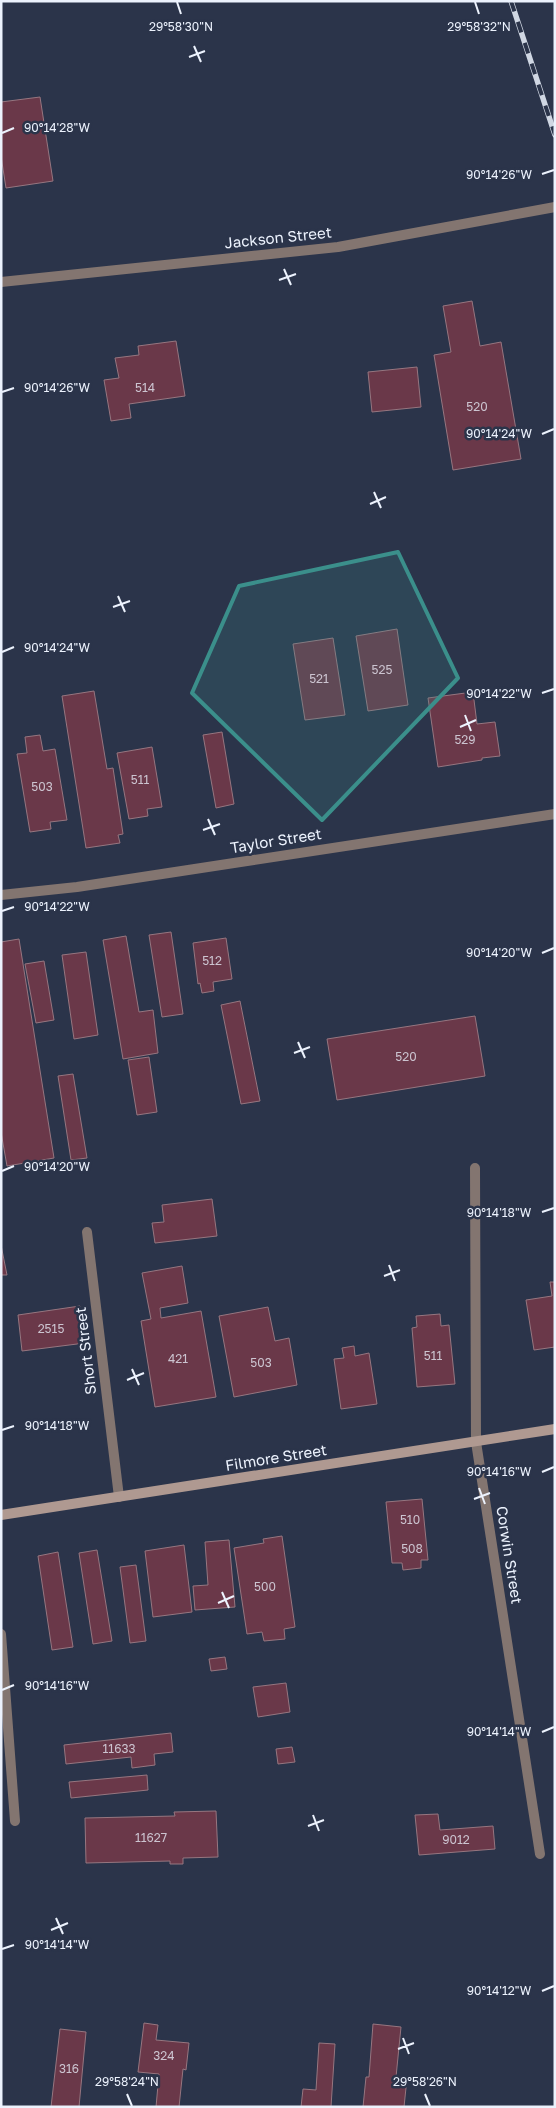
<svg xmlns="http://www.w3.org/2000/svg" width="556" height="2108" viewBox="0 0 556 2108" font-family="'Golos Text',sans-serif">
<rect width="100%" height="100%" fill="#2b344a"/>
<!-- building -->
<path fill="#6a3849" stroke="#967680" d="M40,97L53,181L6,188L1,156V102Z
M472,301L480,346L501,342L521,459L453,470L434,355L451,352L443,306Z
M176,341L185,396L129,404L131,418L111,421L104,380L119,378L115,358L139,355L138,346Z
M417,367L421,407L372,412L368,372Z
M397,629L408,705L368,711L356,636Z
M333,638L345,715L305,720L293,644Z
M94,691L107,769L113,768L123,834L118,835L120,843L86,848L62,696Z
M473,692L477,724L495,722L500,756L482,758V760L438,767L428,698Z
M222,732L234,804L216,808L203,735Z
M40,735L43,751L55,749L67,820L50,822L51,829L30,832L17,754L27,753L25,737Z
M152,747L162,807L147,809L148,816L129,819L117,753Z
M171,932L183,1014L162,1017L149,935Z
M126,936L139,1012L153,1010L158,1053L123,1059L103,940Z
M226,938L232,979L213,982L214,991L202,993L200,983L198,984L193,943Z
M19,939L54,1158L7,1166L1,1132V942Z
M86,952L98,1035L74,1039L62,955Z
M44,961L54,1020L36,1023L25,964Z
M240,1001L260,1101L241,1104L221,1005Z
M475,1016L485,1076L337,1100L327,1039Z
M149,1057L157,1112L137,1115L128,1060Z
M73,1074L87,1158L71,1160L58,1076Z
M212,1199L217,1236L155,1243L152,1223L164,1222L162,1205Z
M1,1245L7,1275H1Z
M182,1266L188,1303L160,1308L161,1318L201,1311L216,1397L155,1407L141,1321L151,1319L142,1273Z
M550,1282H555V1347L534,1350L526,1300L552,1296Z
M80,1306L85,1343L22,1351L18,1315Z
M268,1307L275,1341L289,1338L297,1385L234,1397L219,1316Z
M440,1314L441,1326L449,1325L455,1384L417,1387L412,1328L417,1327L416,1316Z
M354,1346L355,1356L369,1353L377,1404L341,1409L334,1359L344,1358L342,1348Z
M422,1499L428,1560H421V1568L403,1570L402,1563H392L386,1502Z
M282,1536L295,1627L284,1629L285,1639L264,1641L262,1632L247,1634L234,1548L264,1543L263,1539Z
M229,1540L235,1607L195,1610L193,1586L208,1585L205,1542Z
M184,1545L192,1612L153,1617L145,1551Z
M97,1550L112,1641L93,1644L79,1553Z
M58,1552L73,1647L52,1650L38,1556Z
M136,1565L146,1641L130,1643L120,1567Z
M225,1657L227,1669L211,1671L209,1659Z
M286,1683L290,1712L258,1717L253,1687Z
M171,1733L173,1752L154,1754L155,1765L132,1768L131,1757L66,1764L64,1745Z
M292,1747L295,1762L278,1764L276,1749Z
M147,1775L148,1790L71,1798L69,1782Z
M216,1811L218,1857L183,1858V1864H170V1861L86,1863L85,1818L175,1816L174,1812Z
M438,1814L440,1830L493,1826L495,1849L419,1855L415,1815Z
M144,2023L158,2025L156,2040L189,2043L186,2070L183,2069L179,2107H156L159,2074L138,2072Z
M373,2024L401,2027L396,2077L407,2078L404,2107H363L366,2077H369Z
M60,2029L86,2032L79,2107H51Z
M319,2043L335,2044L331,2107H301L303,2089L316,2090Z"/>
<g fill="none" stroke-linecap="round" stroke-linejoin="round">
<!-- street -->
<path stroke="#837570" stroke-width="10" d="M1,282L338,247L555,207
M1,895L77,887L555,814
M475,1168L476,1442L540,1854
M87,1232L119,1497
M1,1634L15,1821"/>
<!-- secondary -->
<path stroke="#af9991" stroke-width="10" d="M1,1515L555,1429"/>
<defs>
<path id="rail" d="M511,1L555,135"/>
</defs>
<!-- rail casing -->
<use href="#rail" stroke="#d0d7e3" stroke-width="5.5"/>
<!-- rail -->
<use href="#rail" stroke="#2b344a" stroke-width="4" stroke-dasharray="11" stroke-linecap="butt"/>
</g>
<!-- marked area -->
<path fill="#3b8f8b" fill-opacity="0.2" stroke="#3b8f8b" stroke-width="4" stroke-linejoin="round" d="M398,552L458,678L322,820L192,693L239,586Z"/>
<!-- ticks -->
<path fill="none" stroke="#ecf2fd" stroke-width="2" d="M177,2L181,14M475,2L479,14M194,46L201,62M189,57L205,51M2,133L14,128M542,174L554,170M284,269L291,285M279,280L296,274M2,392L14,388M542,434L554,429M374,492L381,508M370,504L386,497M118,596L125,612M113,607L130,601M2,652L14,647M542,693L554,689M465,715L471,731M460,727L476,720M208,819L215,835M203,830L220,824M2,911L14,907M542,953L554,948M298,1042L305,1058M294,1053L310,1047M2,1171L14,1166M542,1212L554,1208M389,1265L395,1281M384,1276L400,1270M132,1369L139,1385M127,1380L144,1373M2,1430L14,1426M542,1472L554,1467M479,1488L485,1504M474,1499L490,1493M222,1592L229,1608M218,1603L234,1596M2,1690L14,1685M542,1732L554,1727M313,1815L319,1831M308,1826L324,1820M56,1918L63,1934M51,1930L68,1923M2,1949L14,1945M542,1991L554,1986M403,2038L409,2054M398,2049L414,2043M127,2094L132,2106M425,2094L430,2106"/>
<g text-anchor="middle" stroke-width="5" stroke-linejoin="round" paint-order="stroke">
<!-- number labels -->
<g font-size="12" fill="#ccc4d0">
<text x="145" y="392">514</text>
<text x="477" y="411">520</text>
<text x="382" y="674">525</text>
<text x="319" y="683">521</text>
<text x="465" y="744">529</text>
<text x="140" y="784">511</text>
<text x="42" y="791">503</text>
<text x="212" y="965">512</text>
<text x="406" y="1061">520</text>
<text x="51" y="1333">2515</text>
<text x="433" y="1360">511</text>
<text x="178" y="1363">421</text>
<text x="261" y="1367">503</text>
<text x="410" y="1524">510</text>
<text x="412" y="1553">508</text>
<text x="265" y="1591">500</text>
<text x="119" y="1753">11633</text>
<text x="151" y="1842">11627</text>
<text x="456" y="1844">9012</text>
<text x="164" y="2060">324</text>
<text x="69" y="2073">316</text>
</g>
<!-- street labels -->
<g font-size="15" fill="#ecf2fd" stroke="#2b344a">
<text transform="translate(278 238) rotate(-6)" y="5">Jackson Street</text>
<text transform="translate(276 841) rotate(-9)" y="5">Taylor Street</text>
<text transform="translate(86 1351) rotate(-97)" y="5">Short Street</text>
<text transform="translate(276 1458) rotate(-9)" y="5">Filmore Street</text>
<text transform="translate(509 1555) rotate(81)" y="5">Corwin Street</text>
</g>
</g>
<g font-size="12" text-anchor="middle" fill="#ecf2fd" stroke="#2b344a" stroke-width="5" stroke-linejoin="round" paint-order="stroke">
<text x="181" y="31">29°58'30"N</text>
<text x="479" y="31">29°58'32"N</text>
<text x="57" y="132">90°14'28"W</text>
<text x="499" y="179">90°14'26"W</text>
<text x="57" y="392">90°14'26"W</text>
<text x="499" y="438">90°14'24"W</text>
<text x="57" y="652">90°14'24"W</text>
<text x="499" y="698">90°14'22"W</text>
<text x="57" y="911">90°14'22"W</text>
<text x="499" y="957">90°14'20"W</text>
<text x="57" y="1171">90°14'20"W</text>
<text x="499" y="1217">90°14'18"W</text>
<text x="57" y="1430">90°14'18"W</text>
<text x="499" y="1476">90°14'16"W</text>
<text x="57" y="1690">90°14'16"W</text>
<text x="499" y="1736">90°14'14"W</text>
<text x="57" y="1949">90°14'14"W</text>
<text x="499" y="1995">90°14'12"W</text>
<text x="127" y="2086">29°58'24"N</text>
<text x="425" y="2086">29°58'26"N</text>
</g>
<!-- border -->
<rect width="556" height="2108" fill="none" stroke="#ecf2fd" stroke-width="5"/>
</svg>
